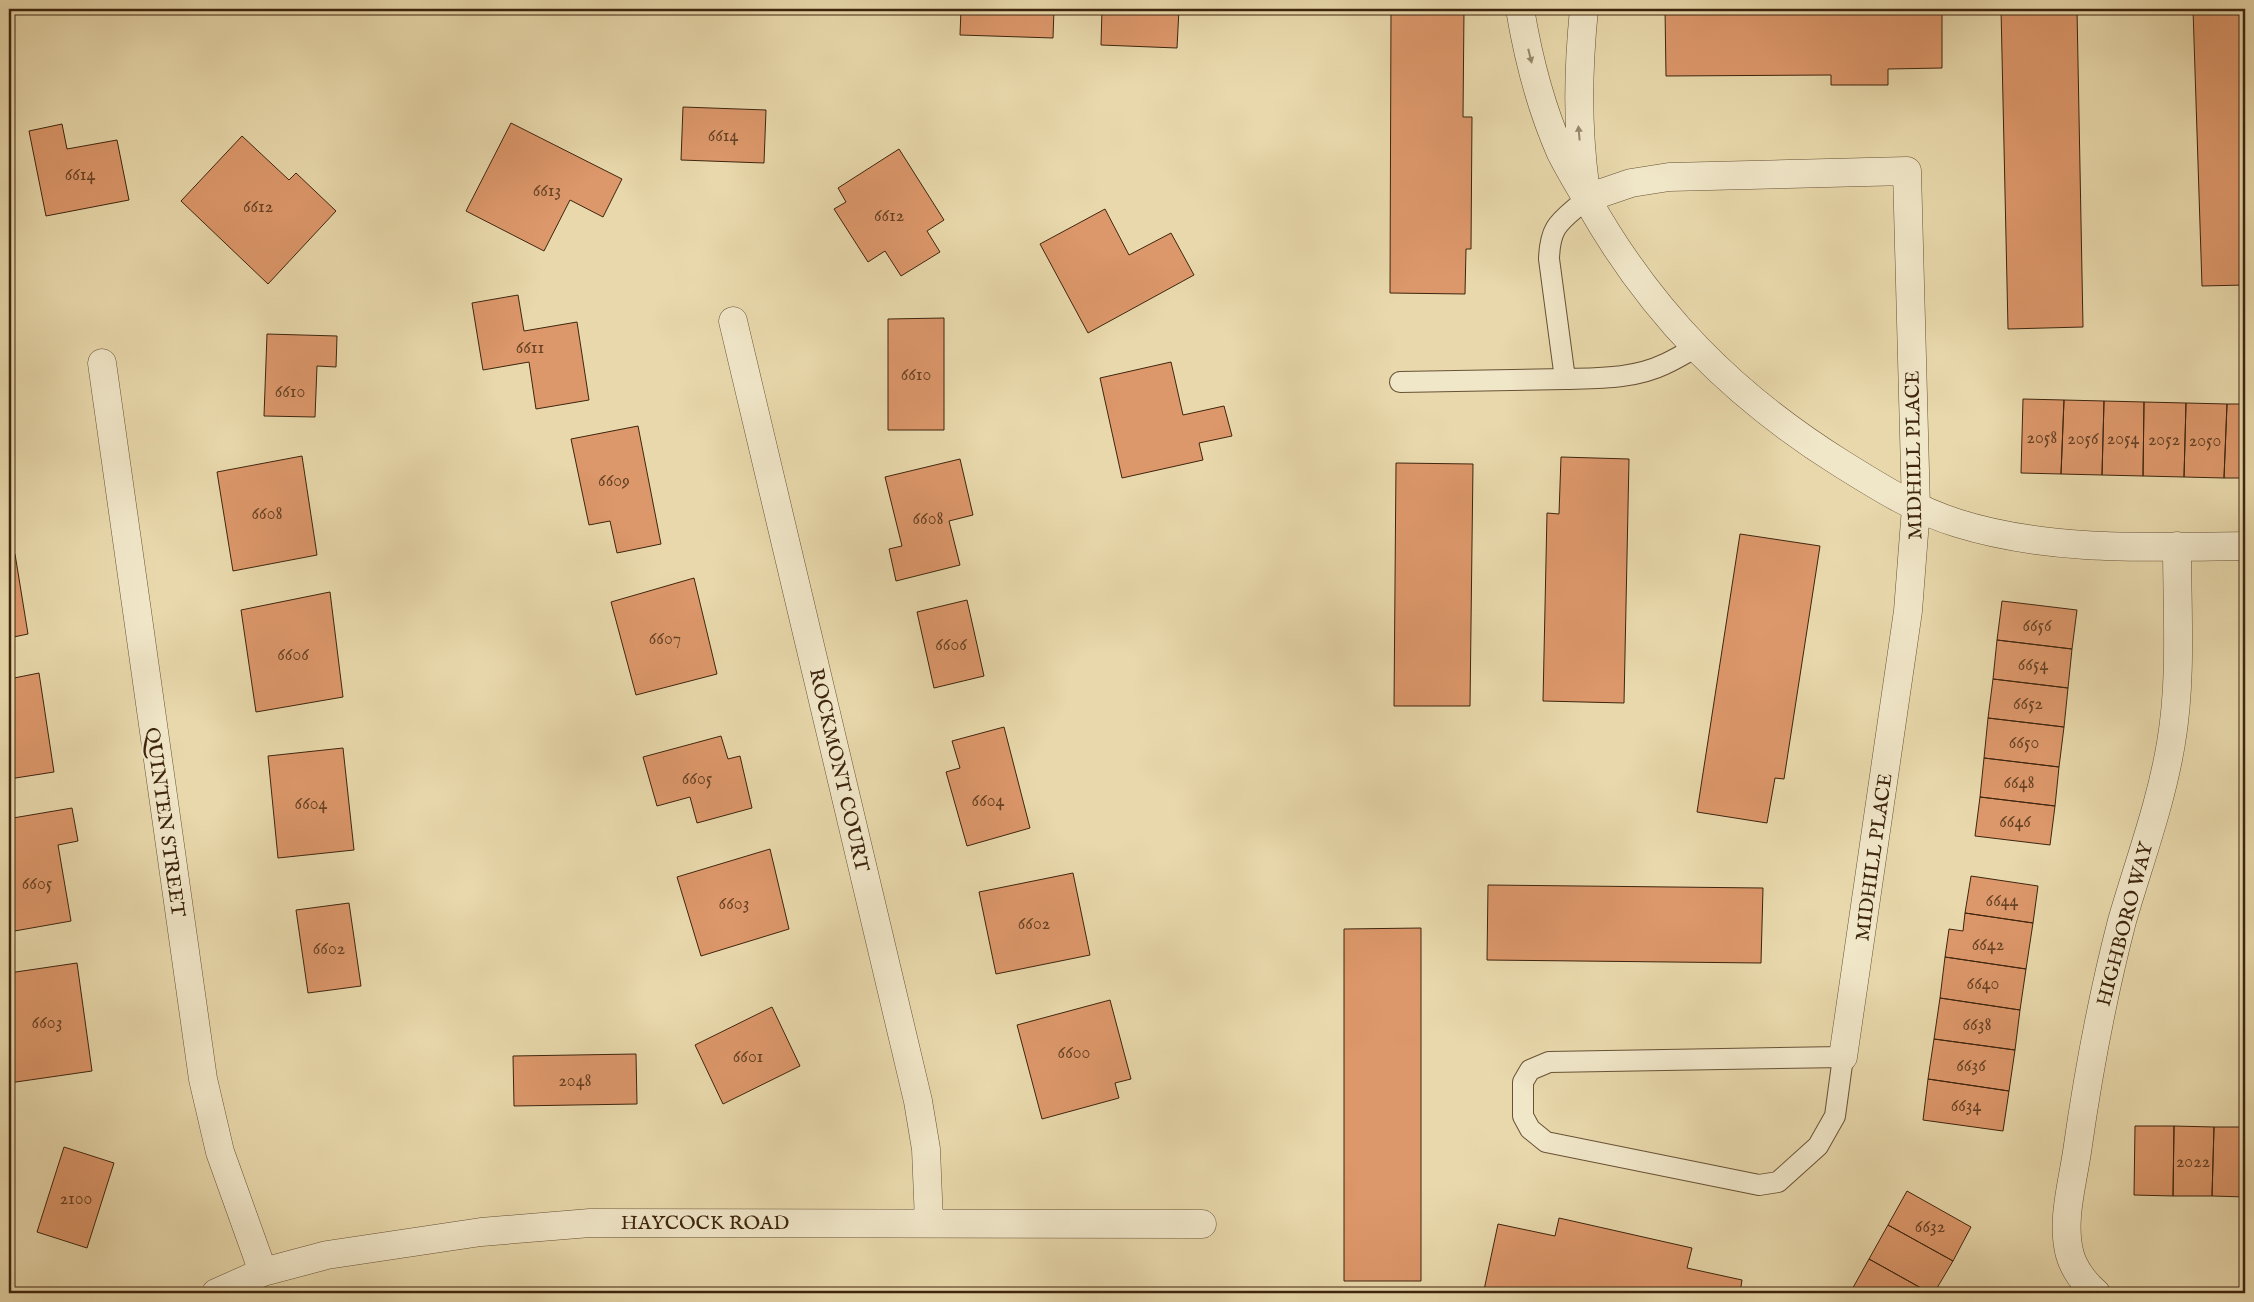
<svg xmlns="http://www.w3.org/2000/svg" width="2254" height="1302" viewBox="0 0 2254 1302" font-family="'IM FELL English',serif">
<rect width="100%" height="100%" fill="#e8d8ab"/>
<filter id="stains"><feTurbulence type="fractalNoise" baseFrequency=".004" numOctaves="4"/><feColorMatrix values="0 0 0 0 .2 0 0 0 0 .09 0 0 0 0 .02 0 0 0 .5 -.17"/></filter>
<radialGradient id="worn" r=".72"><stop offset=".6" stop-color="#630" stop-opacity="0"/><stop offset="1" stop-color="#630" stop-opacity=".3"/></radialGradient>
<!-- building -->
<path fill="#dc976a" stroke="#3e250e" d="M961,9H1054L1053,38L960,35Z
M1102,9H1179L1177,48L1101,45Z
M1391,9H1464L1463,117H1472L1471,249H1466L1465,294L1390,293Z
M1665,9H1942V68L1888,69V85H1831V75L1666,76Z
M2001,9H2077L2083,327L2008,329Z
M2193,9H2245V285L2202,286Z
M683,107L766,110L764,163L681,160Z
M511,123L622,179L603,217L570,200L544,251L466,211Z
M62,124L67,149L117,140L129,200L46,216L29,131Z
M242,136L289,180L296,173L336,211L268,284L181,201Z
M899,149L944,220L927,231L940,252L901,276L885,251L868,262L834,209L846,202L838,188Z
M1105,209L1129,255L1171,233L1194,275L1088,333L1040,244Z
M518,295L524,331L577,322L589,400L536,409L529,362L483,370L472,303Z
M944,318V430H888V319Z
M267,334L337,336L336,367L317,366L315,417L264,416Z
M1171,362L1183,415L1224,406L1232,436L1199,443L1203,460L1122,478L1100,378Z
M2023,399L2064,400L2061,474L2021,473Z
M2064,400L2104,401L2102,475L2061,474Z
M2104,401L2144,402L2143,476L2102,475Z
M2144,402L2186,403L2184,477L2143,476Z
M2186,403L2227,404L2224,478L2184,477Z
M2227,404H2245V478H2224Z
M638,426L661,544L617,553L610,521L589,525L571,439Z
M302,456L317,555L233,571L217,472Z
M1561,457L1629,459L1624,703L1543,701L1547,513L1559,514Z
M960,459L973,515L949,521L960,565L896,581L889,549L902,546L885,477Z
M1396,463L1473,464L1470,706H1394Z
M1740,534L1820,546L1784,779L1775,778L1767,823L1697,812Z
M15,554L28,634L9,638V555Z
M694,578L717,674L636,695L611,602Z
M330,592L343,697L256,712L241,610Z
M967,600L984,676L934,688L917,612Z
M2002,601L2077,610L2072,649L1997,640Z
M1997,640L2072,649L2068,688L1993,679Z
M39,673L54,772L9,779V679Z
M1993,679L2068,688L2064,727L1988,718Z
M1988,718L2064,727L2059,767L1984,758Z
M1004,727L1030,828L967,846L946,772L960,768L952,741Z
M721,736L728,759L740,756L752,808L697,823L690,797L657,806L643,757Z
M343,748L354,850L278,858L268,756Z
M1984,758L2059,767L2055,806L1980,797Z
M1980,797L2055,806L2050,845L1975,836Z
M72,808L78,841L58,845L71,921L9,932V828L14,827L13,818Z
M770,849L789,929L701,956L677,877Z
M1073,873L1090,955L996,974L979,892Z
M1971,876L2038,886L2033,923L1965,913Z
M1488,885L1763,888L1761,963L1487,960Z
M349,903L361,986L308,993L296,910Z
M1965,913L2033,923L2026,969L1945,957L1949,929L1963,931Z
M1421,928V1281H1344V929Z
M1945,957L2026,969L2020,1010L1940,998Z
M77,963L92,1071L9,1083V973Z
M1940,998L2020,1010L2015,1050L1934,1039Z
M1110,1000L1131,1079L1115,1083L1119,1098L1042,1119L1017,1025Z
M772,1007L800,1066L723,1104L695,1045Z
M1934,1039L2015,1050L2009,1091L1928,1079Z
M636,1054L637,1104L514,1106L513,1056Z
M1928,1079L2009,1091L2003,1131L1923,1120Z
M2135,1126H2174L2173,1196L2134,1195Z
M2174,1126L2214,1127L2212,1196H2173Z
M2214,1127H2245V1197L2212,1196Z
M64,1147L114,1163L87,1248L37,1232Z
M1907,1191L1971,1227L1953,1261L1888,1225Z
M1559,1218L1692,1248L1687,1268L1742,1280L1740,1293H1499L1484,1290L1498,1224L1555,1236Z
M1888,1225L1953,1261L1934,1293H1930L1869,1259Z
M1869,1259L1930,1293H1850Z"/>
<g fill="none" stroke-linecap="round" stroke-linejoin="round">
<defs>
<path id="service" d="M1587,198C1562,221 1550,223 1549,259L1565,379C1598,378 1634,379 1665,364C1676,359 1686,353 1696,347
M1400,382L1565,379
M1843,1057L1835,1116L1818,1146L1778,1182L1759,1185L1546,1142L1530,1129L1523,1116V1082L1530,1070L1549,1062Z"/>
<path id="minor" d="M1520,9C1528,57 1541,108 1561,153C1569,169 1579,185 1588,201C1651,313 1733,396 1842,464C1879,487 1915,510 1957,523C2049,552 2150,547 2245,546
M1584,9C1578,70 1577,124 1585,185
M1587,198L1631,183L1669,177L1907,171L1916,508L1908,611L1843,1057
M733,321L918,1101L926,1149L929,1222
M102,363L203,1079L220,1152L263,1272
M216,1293L263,1272L327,1255L481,1232L590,1223L1202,1224
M2096,1293C2085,1284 2074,1269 2070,1255C2061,1223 2072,1185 2077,1152C2088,1074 2102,998 2122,921C2139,862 2161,804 2171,743C2182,679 2177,611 2177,546"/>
</defs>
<!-- service casing -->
<use href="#service" stroke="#685235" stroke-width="22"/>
<!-- minor casing -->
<use href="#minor" stroke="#685235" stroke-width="29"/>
<!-- service -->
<use href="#service" stroke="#f0e6c8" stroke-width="20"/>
<!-- minor -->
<use href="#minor" stroke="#f0e6c8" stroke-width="28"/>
</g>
<!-- one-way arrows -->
<defs><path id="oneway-solid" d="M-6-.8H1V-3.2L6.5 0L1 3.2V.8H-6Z" transform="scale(1.25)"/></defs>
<g fill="#97866b">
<use href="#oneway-solid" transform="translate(1530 56) rotate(76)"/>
<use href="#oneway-solid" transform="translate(1579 133) rotate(-95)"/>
</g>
<g text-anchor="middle" stroke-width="4.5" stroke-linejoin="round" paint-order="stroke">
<!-- number labels -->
<g font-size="18" fill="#664225">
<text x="723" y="141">6614</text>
<text x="80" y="180">6614</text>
<text x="547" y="196">6613</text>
<text x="258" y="212">6612</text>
<text x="889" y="221">6612</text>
<text x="530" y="353">6611</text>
<text x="916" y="380">6610</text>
<text x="290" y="397">6610</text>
<text x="2042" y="443">2058</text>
<text x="2083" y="444">2056</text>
<text x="2123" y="444">2054</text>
<text x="2164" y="445">2052</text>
<text x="2205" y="446">2050</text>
<text x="614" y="486">6609</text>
<text x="267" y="519">6608</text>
<text x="928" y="524">6608</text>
<text x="2037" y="631">6656</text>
<text x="665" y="644">6607</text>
<text x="951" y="650">6606</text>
<text x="293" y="660">6606</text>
<text x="2033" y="670">6654</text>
<text x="2028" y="709">6652</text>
<text x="2024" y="748">6650</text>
<text x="697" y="784">6605</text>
<text x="2019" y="788">6648</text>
<text x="988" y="806">6604</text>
<text x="311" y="809">6604</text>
<text x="2015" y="827">6646</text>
<text x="37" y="889">6605</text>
<text x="2002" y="906">6644</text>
<text x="734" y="909">6603</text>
<text x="1034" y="929">6602</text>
<text x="1988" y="950">6642</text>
<text x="329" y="954">6602</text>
<text x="1983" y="989">6640</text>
<text x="47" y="1028">6603</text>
<text x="1977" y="1030">6638</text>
<text x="1074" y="1058">6600</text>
<text x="748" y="1062">6601</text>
<text x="1971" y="1071">6636</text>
<text x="575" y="1086">2048</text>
<text x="1966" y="1111">6634</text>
<text x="2193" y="1167">2022</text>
<text x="76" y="1204">2100</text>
<text x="1930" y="1232">6632</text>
</g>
<!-- street labels -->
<g font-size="20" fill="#3e250e" stroke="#f0e6c8">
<text transform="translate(1913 455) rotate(-91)" y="7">MIDHILL PLACE</text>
<text transform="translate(840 770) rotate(77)" y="7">ROCKMONT COURT</text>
<text transform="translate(166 822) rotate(82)" y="7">QUINTEN STREET</text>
<text transform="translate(1873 857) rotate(-82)" y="7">MIDHILL PLACE</text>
<text transform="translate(2124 924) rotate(-75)" y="7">HIGHBORO WAY</text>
<text x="705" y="1229">HAYCOCK ROAD</text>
</g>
</g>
<!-- margin -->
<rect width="2254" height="1302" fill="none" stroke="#e8d8ab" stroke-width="30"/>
<rect x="10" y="10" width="2234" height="1282" fill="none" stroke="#3e250e" stroke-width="2.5"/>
<rect x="15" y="15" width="2224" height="1272" fill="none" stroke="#3e250e"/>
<rect width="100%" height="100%" filter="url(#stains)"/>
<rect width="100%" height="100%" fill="url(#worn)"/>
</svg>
